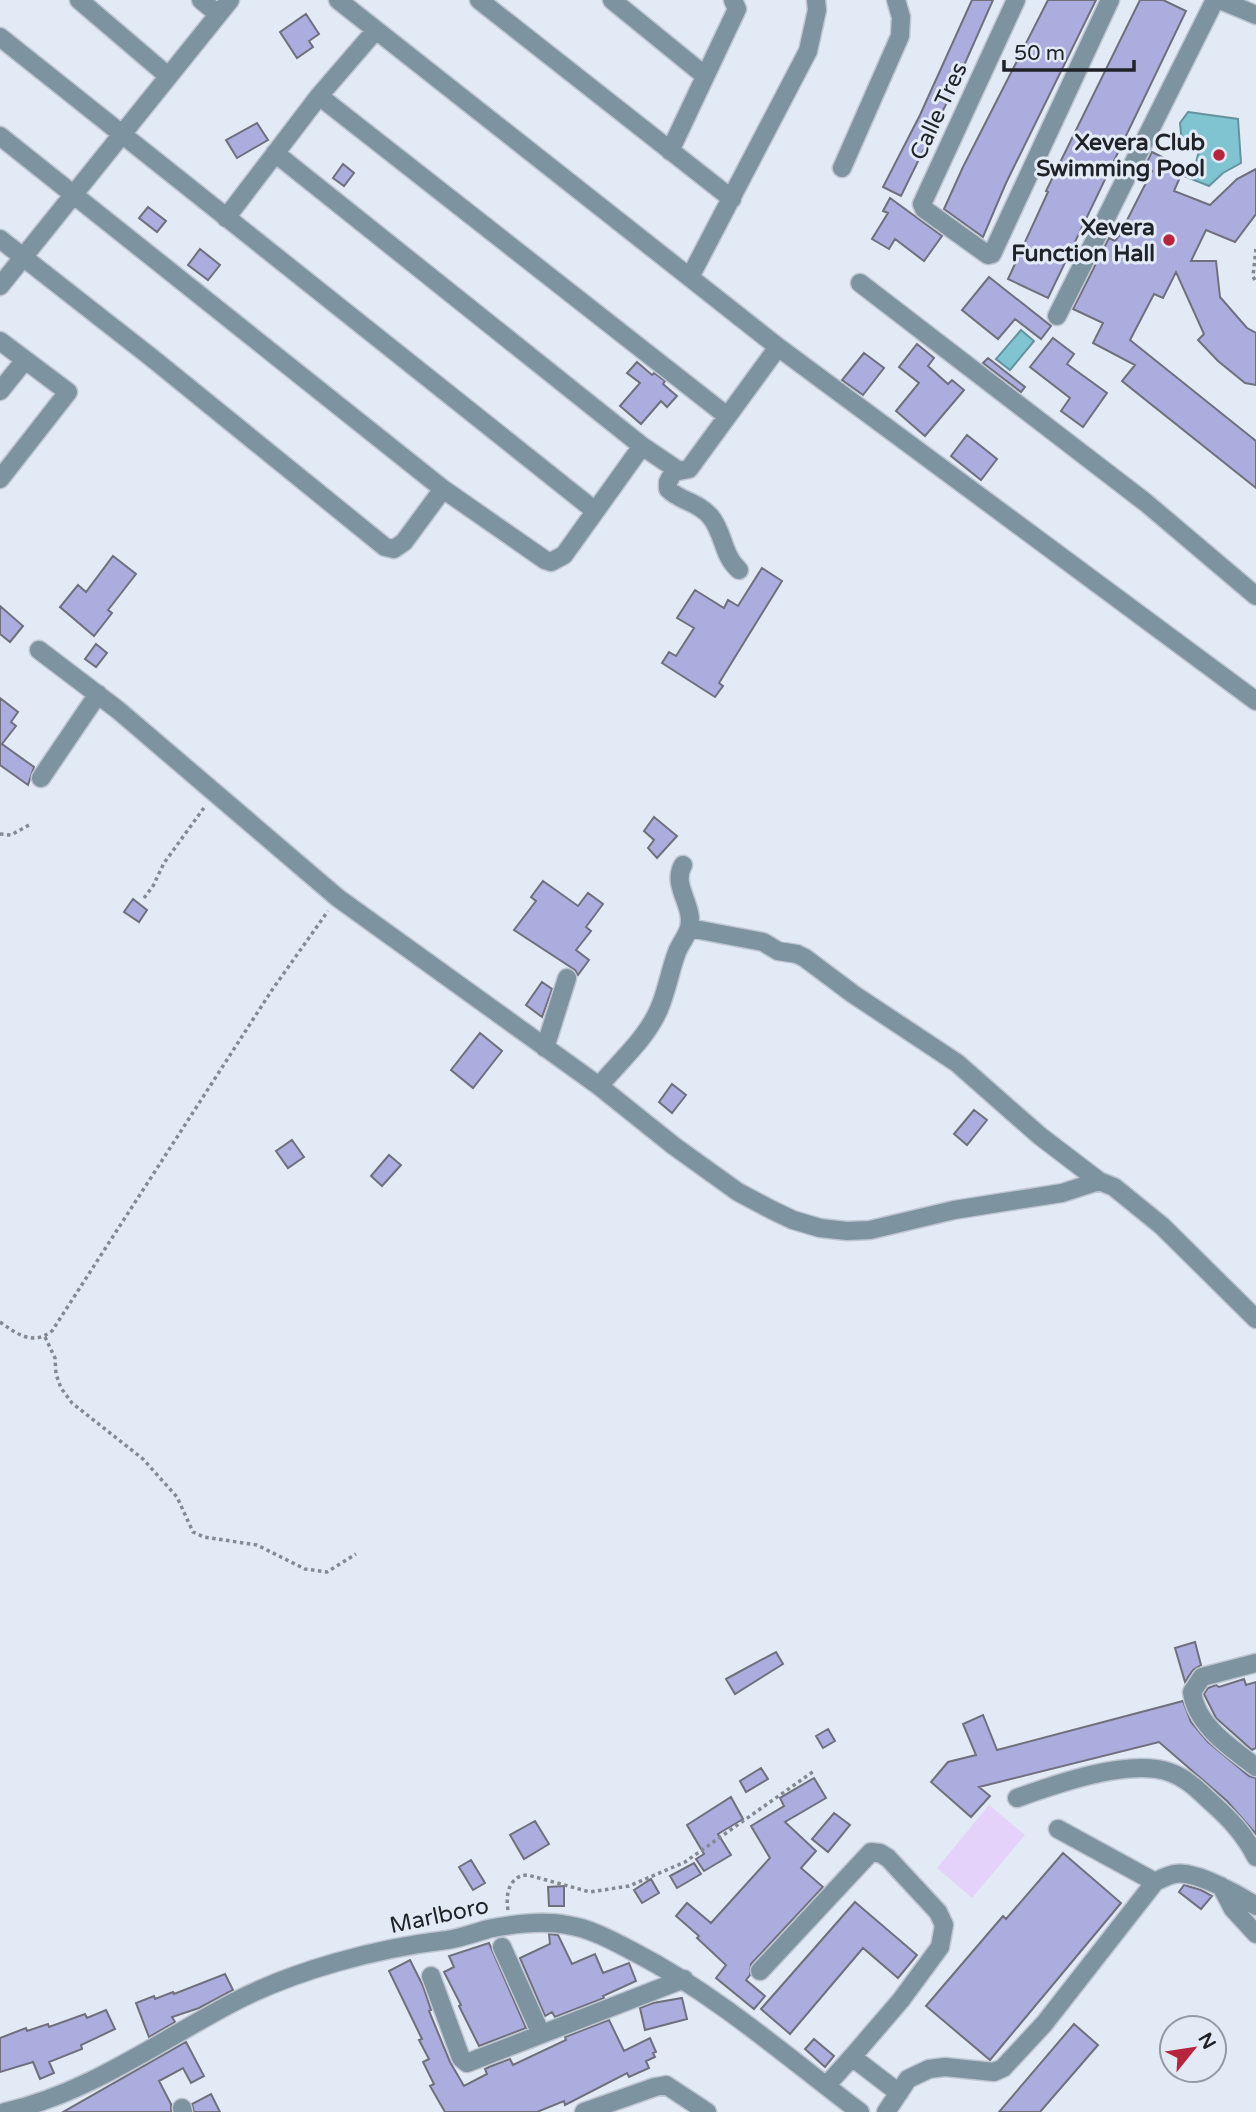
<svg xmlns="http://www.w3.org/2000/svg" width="1256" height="2112" viewBox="0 0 1256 2112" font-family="'Varela Round',sans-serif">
<rect width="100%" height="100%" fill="#e2eaf6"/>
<!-- green -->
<path fill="#e5d2fa" d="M989,1805L1025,1835L972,1898L937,1868Z"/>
<!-- water -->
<path fill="#81c4d1" stroke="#64939e" stroke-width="2" d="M1188,112L1238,119L1241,163L1223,173L1209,186L1184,176L1191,162H1196L1200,148L1182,143L1180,123Z
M1021,330L1034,341L1010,370L996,359Z"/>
<!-- building -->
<path fill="#abadde" stroke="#6f707c" stroke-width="2" d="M972,0H993L954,88L901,196L883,187L920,115Z
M1048,0H1096L1006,183L983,237L944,209L963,167Z
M1140,0H1163L1186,11L1048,298L1008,279L1048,192L1046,191Z
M306,14L319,34L309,41L313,47L297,58L280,32Z
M257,123L268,140L237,158L226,140Z
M1152,152L1184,168L1174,191L1210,205L1237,179L1256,169V214L1235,242L1206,230L1191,261H1216L1220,297L1247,328L1256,333V385L1245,383L1218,361L1198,340L1204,334L1176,272L1163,298L1154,294L1130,340L1256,441V488L1122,381L1135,365L1093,343L1103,323L1073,309L1109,238L1115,241L1119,236L1152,171L1144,168Z
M343,164L354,173L344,186L333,178Z
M890,198L942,236L924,261L895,239L889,249L872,239L888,213L883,211Z
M148,207L166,221L157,232L139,218Z
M200,249L220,265L208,280L188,265Z
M989,277L1051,326L1041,339L1015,319L998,339L962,310Z
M1053,338L1074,354L1067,364L1107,393L1083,427L1061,411L1070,398L1030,367Z
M917,344L934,358L928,366L948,384L952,380L964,390L925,436L896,411L919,383L899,367Z
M864,353L884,368L863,395L842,380Z
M988,358L1025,387L1021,392L983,363Z
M637,362L652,375L654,373L665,381L663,384L677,396L667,407L661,401L641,424L620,406L640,383L627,373Z
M967,435L997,459L981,480L951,456Z
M113,556L136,574L108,610L112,613L94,636L60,607L78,585L86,592Z
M762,568L782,581L719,683L723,686L715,697L662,663L669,652L676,656L694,628L677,618L695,590L724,608L728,600L738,606Z
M0,606L23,626L10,642L0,634Z
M96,644L107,653L96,667L85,659Z
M0,698L18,712L11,722L16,726L2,744L34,767L28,785L0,765Z
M654,817L677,836L657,858L648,848L654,840L644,831Z
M543,881L578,906L588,893L603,904L586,927L591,931L576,950L589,960L578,975L575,970L514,930L536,901L531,897Z
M133,899L147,910L139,922L124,912Z
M542,982L552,989L542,1017L526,1005Z
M480,1033L502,1051L473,1088L451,1070Z
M672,1084L686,1095L672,1113L659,1102Z
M974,1110L987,1120L967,1145L954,1134Z
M292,1140L304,1157L288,1168L276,1151Z
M389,1155L401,1165L382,1186L371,1176Z
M1195,1642L1201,1665L1193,1670L1185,1682L1175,1648Z
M776,1652L783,1664L735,1694L726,1679Z
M1244,1679L1246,1685L1256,1682V1748L1252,1750L1216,1718L1204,1694L1208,1688L1216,1685L1219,1687Z
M1183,1701L1191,1722L1208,1742L1249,1776L1256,1778V1834L1227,1801L1159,1742L979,1787L990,1796L971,1817L931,1782L948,1762L976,1755L963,1724L983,1715L997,1750Z
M828,1729L835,1741L823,1748L816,1736Z
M761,1768L768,1779L746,1792L740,1781Z
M814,1778L826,1798L785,1822L816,1851L801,1868L823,1887L751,1964L750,1975L746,1980L765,1996L754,2009L716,1978L726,1965L697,1938L699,1936L676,1916L687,1903L711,1923L770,1858L751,1826L784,1806L780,1798Z
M731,1797L743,1819L718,1834L731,1855L704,1871L696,1859L704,1854L687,1825Z
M834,1813L850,1825L828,1852L812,1839Z
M535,1821L549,1844L524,1859L510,1835Z
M1063,1853L1121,1903L990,2060L926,2006L1003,1916L1006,1919Z
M471,1860L485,1883L473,1890L459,1867Z
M694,1863L701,1874L677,1888L670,1876Z
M651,1879L659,1893L642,1903L634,1890Z
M1184,1885L1201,1890L1212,1896L1201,1909L1179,1892Z
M564,1886V1906H549L548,1887Z
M855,1902L917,1955L898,1978L863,1948L790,2034L761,2009Z
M549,1934L558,1935L572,1964L595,1954L603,1973L629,1963L636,1981L603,1996L604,1998L555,2017L552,2012L545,2016L520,1958L550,1944Z
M489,1943L526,2028L479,2046L459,2006L461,2005L444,1972L454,1967L449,1956Z
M410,1960L423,1986L431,2010L429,2011L450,2062L464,2086L487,2074L485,2069L489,2067L510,2059L513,2065L566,2040L565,2037L609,2020L624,2051L650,2038L656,2052L653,2053L655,2057L646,2061L649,2068L629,2077L627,2073L565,2105L564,2101L537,2112H445L430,2086L434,2084L423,2062L429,2059L419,2040L422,2039L389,1971Z
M225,1974L233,1990L199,2008L172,2017L175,2022L149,2037L136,2003L154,1996L155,1999L173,1992L174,1994Z
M682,1998L687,2019L645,2030L640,2008L653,2003Z
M106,2010L115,2029L81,2045L82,2049L49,2062L54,2073L40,2079L33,2062L0,2072V2038L26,2028L27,2031L48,2024L49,2027L85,2014L87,2018Z
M1074,2024L1098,2045L1040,2112H999Z
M814,2039L834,2056L825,2067L805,2049Z
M186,2042L204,2076L191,2083L183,2068L159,2081L171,2104V2112H63Z
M211,2094L220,2112H194L192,2104Z"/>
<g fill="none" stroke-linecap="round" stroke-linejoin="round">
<defs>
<path id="minor" d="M79,0L168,76
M201,0L218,14
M338,0L778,347L1256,701
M479,0L732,199
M612,0L704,75
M1016,0L922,204L924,209L988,255L992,254L1110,0
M1220,0L1256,15
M0,37L594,510
M319,96L727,416
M0,136L443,489L545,560L551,562L564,555L642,446
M670,151L737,9L733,0
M275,153L642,446L679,471L689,469L778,347
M842,168L900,36L901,17L896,0
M226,218L319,96L375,31
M0,239L152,358L385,547L394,549L404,542L443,489
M690,277L808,51L817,10L816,0
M860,283L1145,502L1256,596
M0,286L230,0
M1057,316L1215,0
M0,341L68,392L0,479
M0,391L25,360
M675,469L668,482V489C681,502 697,501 710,516C724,532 722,555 739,570
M39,650L118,710L338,898L599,1086L674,1146L738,1192L772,1210L793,1220L820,1228L847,1231L870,1230L954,1210L1062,1193L1099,1181L1114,1187L1162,1226L1256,1319
M41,778L98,694
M689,928L763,942L778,951L797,954L805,958L853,994L957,1063L1040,1136L1099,1181
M545,1048L567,978
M599,1086C619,1062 647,1038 659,1009C667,991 670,970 677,952C680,944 687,936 689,928C695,906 671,886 683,865
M1256,1663L1202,1677L1192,1692C1196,1725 1231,1748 1256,1767
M1017,1798C1056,1784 1129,1758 1169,1772C1187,1778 1199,1791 1212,1803C1231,1820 1245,1835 1256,1857
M1058,1829L1155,1882
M1221,1886L1233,1909L1256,1934
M502,1947L541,2034
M760,1971L871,1852L880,1853L888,1858L938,1912L944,1925L940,1947L901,2000L852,2057L899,2093
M431,1976L461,2058L467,2063L684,1979
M826,2086L852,2057
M182,2108L183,2112
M5,2112C89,2093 159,2041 234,2002C295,1970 378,1948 447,1940C461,1938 474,1933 488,1929C513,1924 542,1920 567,1925C590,1928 615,1942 636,1953C717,1995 787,2057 860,2112
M584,2112L655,2087L666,2085L707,2112
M886,2112L908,2079L929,2069L945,2067L994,2072L1003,2068L1044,2024L1155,1882C1161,1879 1168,1875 1175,1874C1195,1870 1239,1895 1256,1906"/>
</defs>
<!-- minor casing -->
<use href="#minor" stroke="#bfc6d1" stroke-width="21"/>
<!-- path -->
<path stroke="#858a92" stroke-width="3.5" stroke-dasharray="3.5 3.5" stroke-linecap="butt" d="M1256,249L1253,276L1256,283
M0,834L11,835L31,824
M144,898L153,886L164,863L206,805
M0,1322C17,1334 33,1346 52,1331L272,990L328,911
M45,1337L55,1358L56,1374L61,1388L72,1403L143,1459L177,1497L193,1532L204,1537L257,1545L305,1569L327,1572L356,1554
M508,1910C505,1893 510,1875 528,1875L590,1892L629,1886L685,1862L814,1771"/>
<!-- minor -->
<use href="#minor" stroke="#7d93a0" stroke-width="18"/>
</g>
<!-- markers -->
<g fill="#b6253b" stroke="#e2eaf6" stroke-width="2.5">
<circle cx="1219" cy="155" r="7"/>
<circle cx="1169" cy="240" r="7"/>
</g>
<g text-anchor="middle" stroke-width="6" stroke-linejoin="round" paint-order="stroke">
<!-- street labels -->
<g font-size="23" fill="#1f2226" stroke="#e2eaf6">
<text transform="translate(938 111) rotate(-65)" y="8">Calle Tres</text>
<text transform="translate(439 1915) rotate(-12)" y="8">Marlboro</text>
</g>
<!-- poi labels -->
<g font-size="23" font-weight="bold" fill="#1f2226" stroke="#e2eaf6" text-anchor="end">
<text x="1205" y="150">Xevera Club<tspan x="1205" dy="26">Swimming Pool</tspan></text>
<text x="1155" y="235">Xevera<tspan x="1155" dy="26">Function Hall</tspan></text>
</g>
</g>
<!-- north arrow -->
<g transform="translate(1193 2049) rotate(60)"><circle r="33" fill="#e2eaf6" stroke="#949aa3" stroke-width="2"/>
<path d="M0-5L12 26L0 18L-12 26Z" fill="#b6253b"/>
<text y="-10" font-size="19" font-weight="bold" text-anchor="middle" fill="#1f2226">N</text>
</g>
<!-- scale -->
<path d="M1004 60v10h130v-10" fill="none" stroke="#1f2226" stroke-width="3.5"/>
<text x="1014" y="60" font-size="21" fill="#1f2226" stroke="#e2eaf6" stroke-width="5" paint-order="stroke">50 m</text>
</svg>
